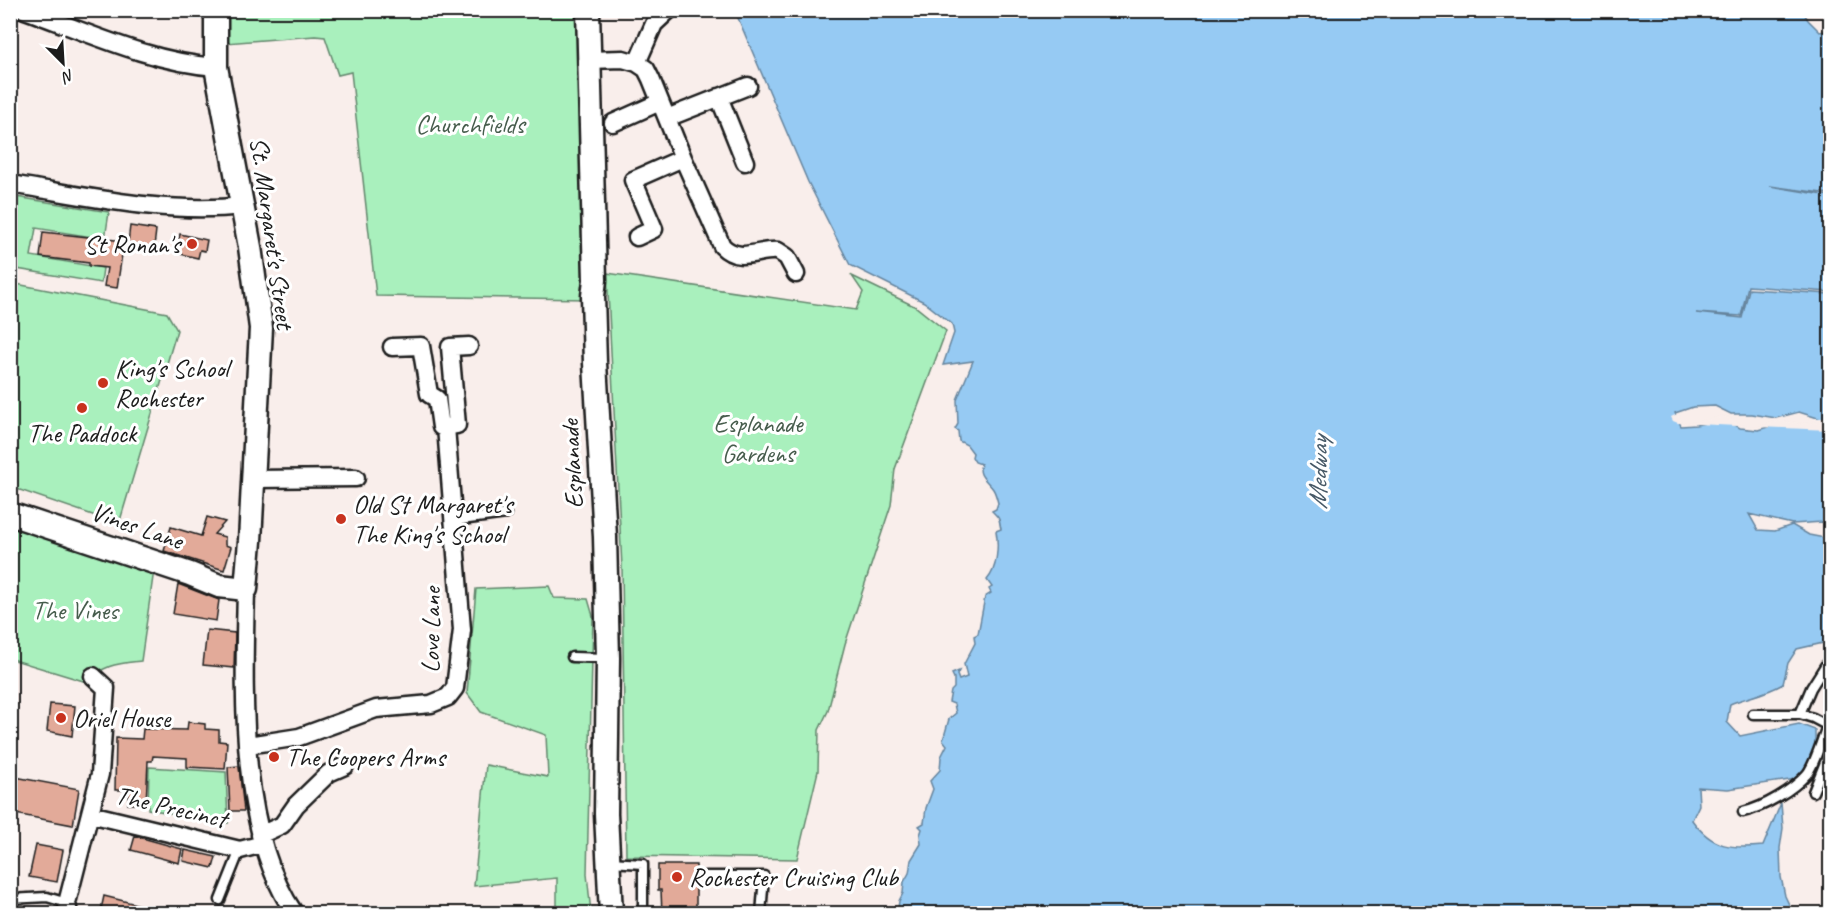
<svg xmlns="http://www.w3.org/2000/svg" width="1841" height="924" viewBox="0 0 1841 924" font-family="Caveat,sans-serif">
	<style>
		.green { fill: #a9f0bd; stroke: #62866c; stroke-width: 1.5 }
		.water { fill: #96caf3; stroke: #65849d; stroke-width: 1.5 }
		.pier { fill: #f9eeeb }
		.building { fill: #e2aa99; stroke: #1c1c1c; stroke-width: 1.5 }
		.lines { fill: none; stroke-linecap: round; stroke-linejoin: round }
		.lane-casing { stroke: #1c1c1c; stroke-width: 13 }
		.street-casing { stroke: #1c1c1c; stroke-width: 21 }
		.secondary-casing { stroke: #1c1c1c; stroke-width: 27 }
		.lane { stroke: #fff; stroke-width: 8 }
		.street { stroke: #fff; stroke-width: 16 }
		.secondary { stroke: #fff; stroke-width: 22 }
		.poi-dot { fill: #c8321e; stroke: #fff; stroke-width: 2 }
		.labels { text-anchor: middle; dominant-baseline: central; stroke-width: 6; stroke-linejoin: round; paint-order: stroke }
		.park-label { font-size: 26px; fill: #465c4c; stroke: #fff }
		.street-label { font-size: 26px; fill: #1c1c1c; stroke: #fff }
		.poi-label { font-size: 26px; fill: #1c1c1c; stroke: #fff; text-anchor: start }
		.water-label { font-size: 27px; font-style: italic; fill: #475967; stroke: #fff }
	</style>
	<rect width="100%" height="100%" fill="#f9eeeb"/>
	<filter id="ink" filterUnits="userSpaceOnUse"><feTurbulence type="fractalNoise" baseFrequency=".0167" numOctaves="2"/><feDisplacementMap in="SourceGraphic" scale="12" xChannelSelector="R" yChannelSelector="G"/><feConvolveMatrix kernelMatrix="1 2 1 2 8 2 1 2 1" color-interpolation-filters="sRGB"/></filter>
	<g filter="url(#ink)">
		<!-- green -->
		<path class="green" d="M229,11H579L589,299L376,296L351,72L338,75L325,37L315,36L226,43Z
			M10,196L109,212L105,239L36,228L31,256L103,268L101,283L11,268Z
			M607,273L856,310L863,292L852,276L916,307L946,331L895,469L891,505L845,644L828,711L819,730L818,771L797,859L626,856L622,567Z
			M11,283L167,313L177,330L119,524L11,487Z
			M10,518L154,570L141,661C124,663 98,664 90,683L11,659Z
			M549,586L554,598L588,599L593,616L587,874L591,913H557V878L474,886L486,765L548,777L546,735L481,712L467,693L476,589Z
			M149,767L226,772L228,823L148,809Z"/>
		<!-- water -->
		<path class="water" d="M1802,10L1808,20L1820,32L1830,30V194L1770,186L1830,196V292L1748,286L1741,316L1696,313L1742,318L1749,289L1830,294V422L1799,412L1776,418L1752,414H1731L1715,406L1693,407L1675,413L1681,426L1696,425L1725,419L1740,428L1758,430L1781,423L1801,427L1830,425V524L1823,522L1792,524L1749,514L1758,530L1775,531L1792,525L1809,535L1830,539V617L1823,643L1797,649L1788,663L1783,684C1766,694 1748,697 1730,704L1727,722L1740,736L1799,724L1815,730V748L1809,766L1796,779L1728,789L1698,787L1699,805L1692,820C1712,848 1731,849 1763,846L1781,803L1783,828L1780,848L1781,877L1785,896L1793,913H888L898,908L899,901L903,893L904,882L909,873L911,860L921,844L920,835L922,829L919,826L924,823L926,808L933,789L930,781L940,770L941,757L947,745L943,740L949,719L956,713L954,704L949,702L951,691L954,688V678L952,674L959,671L957,675L959,680L967,677L964,664L975,643L974,636L978,634L985,597L991,593L989,589L992,587L987,580C997,569 999,547 996,531L1001,529C998,518 1002,521 992,511L996,509L998,503C997,499 995,492 993,489C987,480 977,476 981,464L975,462L972,457L973,453L967,445L959,441L958,431L955,429L958,424L957,400L973,361L943,365L954,333L952,324L924,302L850,265L808,182L735,11Z"/>
		<!-- pier -->
		<path class="pier" d="M1677,414H1681L1679,415L1682,423L1696,422L1725,416L1741,425L1756,427L1678,423L1673,421L1671,417Z
			M1807,418H1830V430L1758,427L1781,420L1802,424L1822,422Z"/>
		<!-- building -->
		<path class="building" d="M130,226L156,230L154,247L128,243Z
			M43,232L124,241L117,288L104,286L107,268L89,266V263L40,257Z
			M180,234L207,240L205,251L200,250L198,258L176,253Z
			M207,517L225,522L214,534L225,537V545L231,547L224,570L164,551L171,527L201,536Z
			M178,584L219,600L216,621L173,614Z
			M207,630L235,633L234,668L203,665Z
			M50,704L75,706L72,736L47,731Z
			M188,722L205,724V729L219,730V741L227,742L225,769L187,767V758L153,756L152,761H148L146,804H128L129,790H115L116,738L142,739L143,729L187,730Z
			M239,766L244,811H230L228,767Z
			M10,776L79,789L73,825L10,813Z
			M135,836L182,849L179,863L131,850Z
			M36,845L63,850L57,882L29,877Z
			M185,850L216,857L213,868L183,861Z
			M658,865H696V914H662L661,890H658Z
			M104,896L156,909V914H100Z"/>
		<g class="lines">
			<!-- lane casing -->
			<g class="lane-casing">
				<path id="lane" d="M454,521L506,514
					M572,657L608,658
					M1753,714H1800L1813,718L1830,727
					M1800,714L1811,688L1830,658
					M1813,792L1830,750
					M1743,812C1764,807 1793,790 1807,774C1815,764 1822,739 1827,726
					M610,862L643,864V914
					M706,876H764L761,914
					M10,899L47,897L67,903
					M220,900L240,850"/>
			</g>
			<!-- street casing -->
			<g class="street-casing">
				<path id="street" d="M25,10C87,32 150,62 216,67
					M588,60L623,59L637,63L654,24L669,10
					M637,63L646,69L651,79L683,158L722,246C740,264 758,249 778,251L787,257L796,274
					M719,97L745,162
					M667,118L748,86
					M613,123L660,102
					M10,184C87,196 165,215 243,206
					M637,237L654,229L633,180L683,158
					M392,347L421,346L429,394L437,399L441,427H446
					M253,479L356,478
					M246,589C244,687 237,830 295,914
					M248,745L299,737L376,709L431,704L448,697L455,688L462,630L446,427L457,425L450,347L469,346
					M90,814L240,850L263,844
					M260,835L282,825L296,805L329,773L345,766
					M69,914L67,903L100,774L106,688L93,676"/>
			</g>
			<!-- secondary casing -->
			<g class="secondary-casing">
				<path id="secondary" d="M588,10L595,280L593,296L595,363L605,537L608,658L606,814L611,914
					M10,514L190,574L219,586L246,589L250,541L261,328L250,247L216,67V10"/>
			</g>
			<!-- lane -->
			<use href="#lane" class="lane"/>
			<!-- street -->
			<use href="#street" class="street"/>
			<!-- secondary -->
			<use href="#secondary" class="secondary"/>
		</g>
	</g>
	<!-- markers -->
	<g class="poi-dot">
		<circle cx="192" cy="244" r="6"/>
		<circle cx="103" cy="383" r="6"/>
		<circle cx="82" cy="408" r="6"/>
		<circle cx="341" cy="519" r="6"/>
		<circle cx="61" cy="718" r="6"/>
		<circle cx="274" cy="757" r="6"/>
		<circle cx="677" cy="877" r="6"/>
	</g>
	<g class="labels">
		<!-- park labels -->
		<g class="park-label">
			<text x="470" y="124">Churchfields</text>
			<text x="758" y="423">Esplanade<tspan x="758" dy="30">Gardens</tspan></text>
			<text x="75" y="610">The Vines</text>
		</g>
		<!-- street labels -->
		<g class="street-label">
			<text transform="translate(272 233) rotate(82)">St. Margaret's Street</text>
			<text transform="translate(572 464) rotate(-93)">Esplanade</text>
			<text transform="translate(137 526) rotate(19)">Vines Lane</text>
			<text transform="translate(431 630) rotate(-89)">Love Lane</text>
			<text transform="translate(171 807) rotate(13)">The Precinct</text>
		</g>
		<!-- poi labels -->
		<g class="poi-label">
			<text x="180" y="244" text-anchor="end">St Ronan's</text>
			<text x="115" y="368">King's School<tspan x="115" dy="30">Rochester</tspan></text>
			<text x="82" y="433" text-anchor="middle">The Paddock</text>
			<text x="353" y="504">Old St Margaret's<tspan x="353" dy="30">The King's School</tspan></text>
			<text x="73" y="718">Oriel House</text>
			<text x="286" y="757">The Coopers Arms</text>
			<text x="689" y="877">Rochester Cruising Club</text>
		</g>
		<!-- water labels -->
		<g class="water-label">
			<text transform="translate(1318 473) rotate(-89)">Medway</text>
		</g>
	</g>
	<!-- margin -->
	<rect width="1841" height="924" fill="none" stroke="#fff" stroke-width="36"/>
	<rect x="18" y="18" width="1805" height="888" fill="none" stroke="#1c1c1c" stroke-width="2" filter="url(#ink)"/>
	<!-- north arrow -->
	<g transform="translate(63 63) rotate(156)" stroke="#ffffff" stroke-width="4.5" paint-order="stroke">
	<path d="M0-4.5L10 22L0 15L-10 22Z" fill="#1c1c1c"/>
	<text y="-9" font-size="16" font-weight="bold" text-anchor="middle" fill="#1c1c1c">N</text>
	</g>
</svg>
